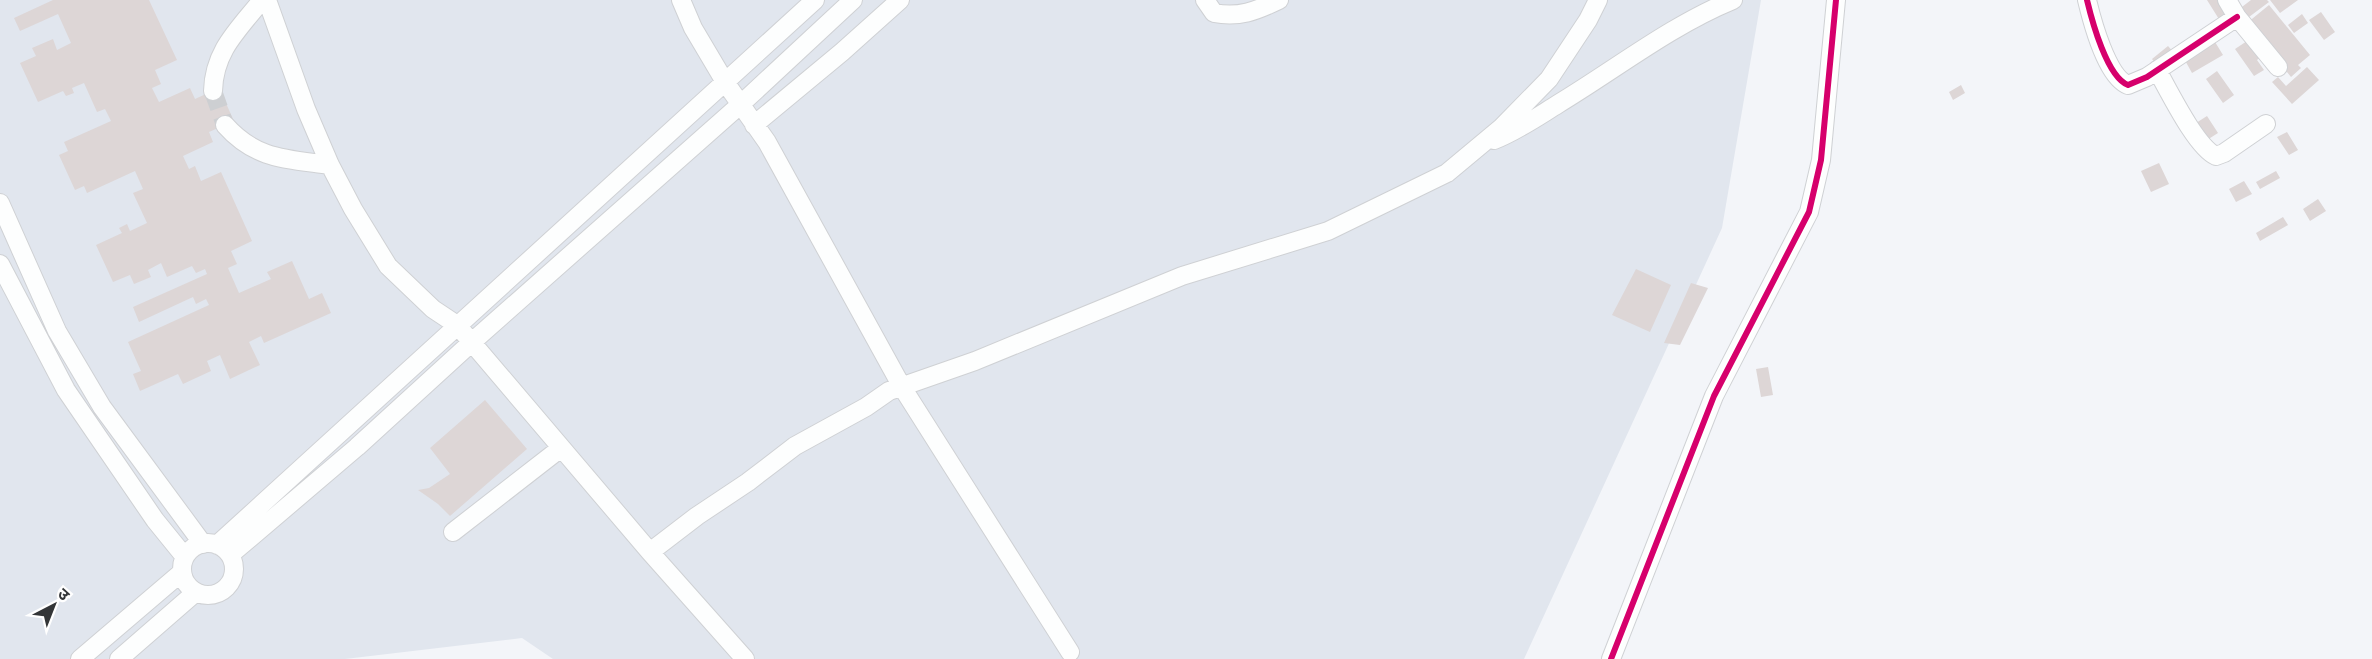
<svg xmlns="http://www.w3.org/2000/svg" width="2372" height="659" viewBox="0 0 2372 659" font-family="'Sofia Sans Condensed','Noto Sans Devanagari',sans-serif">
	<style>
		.built { fill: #e1e6ee }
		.building { fill: #ddd6d6 }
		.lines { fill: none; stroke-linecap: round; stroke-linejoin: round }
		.minor-tunnel { stroke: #cdcfd2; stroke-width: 18; stroke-dasharray: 18 9; stroke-linecap: butt }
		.minor-casing { stroke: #cfd1d4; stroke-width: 20 }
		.minor { stroke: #fdfefe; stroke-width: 18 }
		.cycleway-casing { stroke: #fff; stroke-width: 10 }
		.cycleway { stroke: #d6006c; stroke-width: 6 }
	</style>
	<rect width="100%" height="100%" fill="#f3f5f9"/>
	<!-- built -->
	<path class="built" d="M0,0H1761L1722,228L1524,659H553L522,638L345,659H0Z"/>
	<!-- building -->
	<path class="building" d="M53,0H149L177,60L155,70L161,84L152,88L159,102L190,88L195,99L219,88L234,121L209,132L213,142L183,156L189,169L195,166L201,181L221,172L252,241L231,251L237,264L228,268L239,293L271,279L267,272L292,261L309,299L322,293L331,313L264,343L261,336L249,342L260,365L230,379L220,355L207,361L211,371L183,384L178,374L140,391L133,374L141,371L128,342L209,305L206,299L196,304L193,297L139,322L133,307L207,274L205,269L196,273L192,266L167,277L161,263L148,270L151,277L134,284L130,275L113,282L96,245L122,233L119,228L127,224L130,231L147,223L133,193L143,189L135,171L87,193L84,186L75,190L59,155L68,151L64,142L111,121L105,109L97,112L84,83L72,88L74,93L66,96L63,91L38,102L20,63L36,56L32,48L53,39L57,50L71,43L58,14L20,31L14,18Z
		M2207,0H2223L2233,17L2222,24Z
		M2251,0H2267L2269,2L2245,20L2238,10Z
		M2270,0H2298L2280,13Z
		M2269,5L2310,55L2298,65L2301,68L2291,77L2247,23Z
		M2321,12L2335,32L2324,40L2309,20Z
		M2302,14L2308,23L2294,33L2288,25Z
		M2212,37L2223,55L2192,73L2182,55Z
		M2250,39L2262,56L2257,60L2264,70L2254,76L2235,49Z
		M2168,46L2175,54L2158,67L2152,59Z
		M2307,67L2319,80L2292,104L2272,82L2278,77L2286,86Z
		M2217,71L2234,95L2223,103L2206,79Z
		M1961,85L1965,93L1953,100L1949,92Z
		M2207,116L2218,133L2207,140L2196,123Z
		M2287,132L2298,150L2289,155L2277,137Z
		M2159,163L2169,184L2151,192L2141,171Z
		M2276,171L2280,178L2260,189L2256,182Z
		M2244,181L2252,194L2236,202L2229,189Z
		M2318,199L2326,211L2310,221L2303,209Z
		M2283,217L2288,225L2260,241L2256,233Z
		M1636,269L1671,285L1650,332L1612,315Z
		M1691,283L1708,288L1680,345L1664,343Z
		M1768,367L1773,395L1761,397L1756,369Z
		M485,400L527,449L450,516L438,504L418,490L429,488L450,474L430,448Z"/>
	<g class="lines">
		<!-- minor-tunnel -->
		<path class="minor-tunnel" d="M213,91L225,125"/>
		<!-- minor casing -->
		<g class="minor-casing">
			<path id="minor" d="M267,0L306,109L330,165L353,209L388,266L433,309L457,325L650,552L745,659
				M681,0L693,28L725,82L767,142L902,387L1070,652
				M1205,0L1214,13C1239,18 1256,11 1279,0
				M2087,0C2092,21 2107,77 2128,85L2147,77L2237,17
				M2227,0L2237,17L2278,67
				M2157,70C2169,91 2196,147 2216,156L2224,153L2266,124
				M213,91C214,51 238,30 262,0
				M225,125C256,160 287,159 330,165
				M754,125L842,52L900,0
				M1494,140C1517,131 1537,117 1558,104C1616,69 1670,26 1733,0
				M0,203L57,331L102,407L203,544
				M0,264L66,390L155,520L185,557
				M453,532L561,448
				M182 569a26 26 0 1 1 52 0a26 26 0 1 1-52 0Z
				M217,545L815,0
				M650,552L697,516L748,482L795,446L866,407L889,391L975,361L1182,276L1328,231L1447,173L1501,128L1549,79L1588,20L1598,0
				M230,555L357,447L472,342L741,104L853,0
				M80,659L182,572
				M119,659L196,592
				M1611,659L1714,396L1809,212L1821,160L1836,0"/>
		</g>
		<!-- minor -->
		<use href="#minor" class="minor"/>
		<!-- cycleway casing -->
		<g class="cycleway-casing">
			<path id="cycleway" d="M2087,0C2092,21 2107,77 2128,85L2147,77L2237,17
				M1611,659L1714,396L1809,212L1821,160L1836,0"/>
		</g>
		<!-- cycleway -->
		<use href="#cycleway" class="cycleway"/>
	</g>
	<!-- north arrow -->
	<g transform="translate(54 605) rotate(42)" stroke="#ffffff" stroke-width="4.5" paint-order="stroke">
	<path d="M0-4.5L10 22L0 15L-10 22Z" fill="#333537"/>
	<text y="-9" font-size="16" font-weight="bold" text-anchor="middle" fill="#333537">उ</text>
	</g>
</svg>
